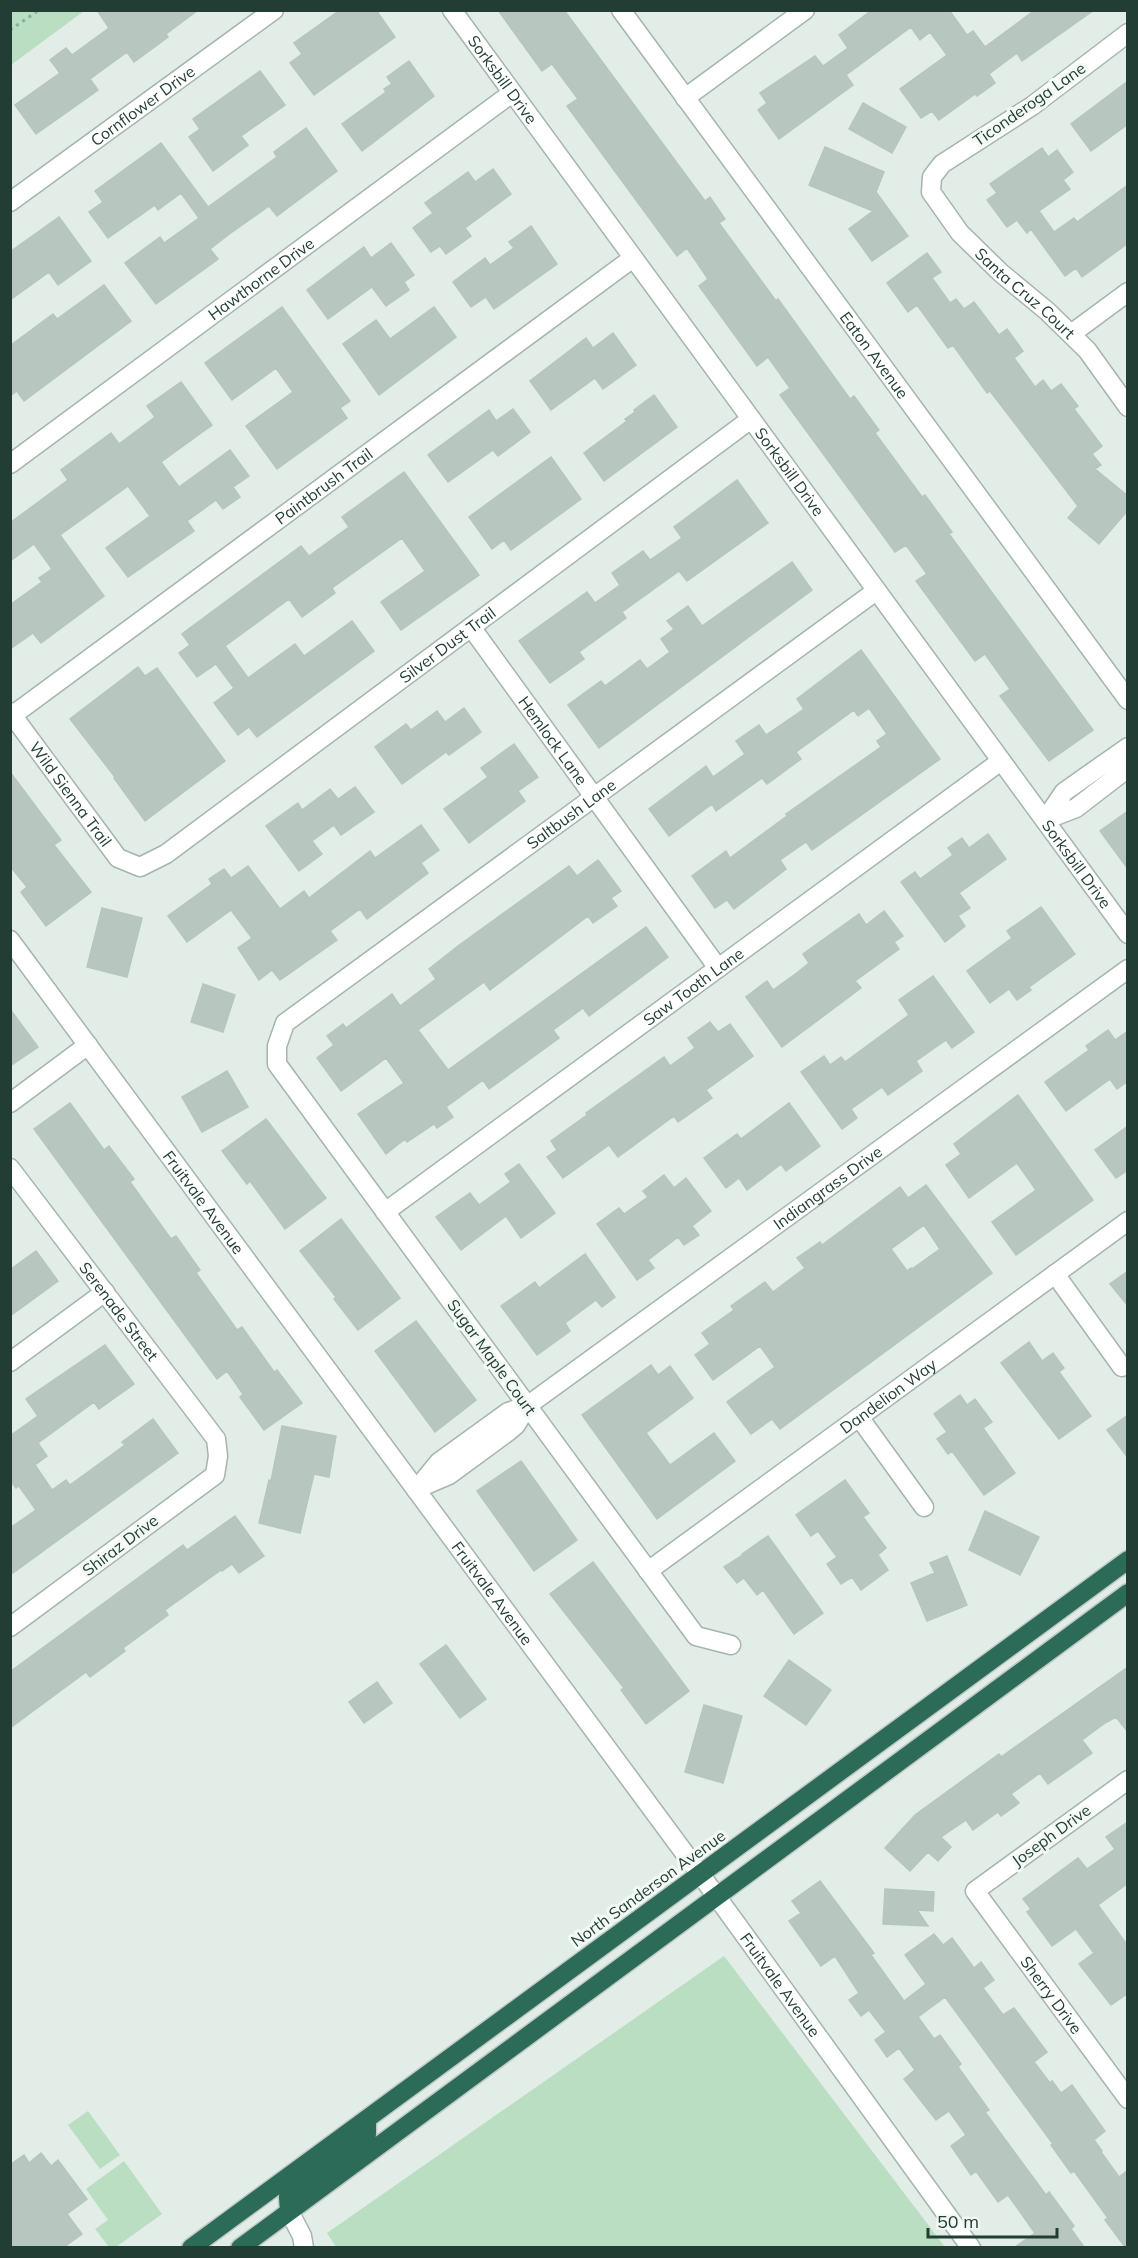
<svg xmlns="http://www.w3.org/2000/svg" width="1138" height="2258" viewBox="0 0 1138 2258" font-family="Mulish,sans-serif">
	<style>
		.green { fill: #badec1 }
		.building { fill: #b7c7c0; stroke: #b4c6bd; stroke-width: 1.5; fill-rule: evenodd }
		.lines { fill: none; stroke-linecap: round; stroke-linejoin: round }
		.minor-casing { stroke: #a5b5ae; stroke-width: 21 }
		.highway-casing { stroke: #c1c9c6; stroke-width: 21 }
		.path { stroke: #82b19e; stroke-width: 3; stroke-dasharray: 3 4.5; stroke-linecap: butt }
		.minor { stroke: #fff; stroke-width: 18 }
		.highway { stroke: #2d6b59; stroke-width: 18 }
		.labels { text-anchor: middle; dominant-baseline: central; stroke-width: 6; stroke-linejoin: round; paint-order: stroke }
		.street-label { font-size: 16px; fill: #223e34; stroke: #f3f9f5 }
	</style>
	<rect width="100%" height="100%" fill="#e2ede7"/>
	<!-- green -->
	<path class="green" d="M11,10H84V11L11,65Z
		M724,1956L945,2247H336L327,2233Z
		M88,2111L120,2155L100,2169L68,2125Z
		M124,2161L162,2214L116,2247H109L95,2229L108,2220L86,2189Z"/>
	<!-- building -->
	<path class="building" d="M97,10H198L166,34L168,37L134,62L127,52L90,79L98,90L36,134L15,105L60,73L50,60L66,48L72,55L109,28Z
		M340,10H376L395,37L314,95L290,63L302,54L294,43Z
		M498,10H564L705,201L710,197L725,219L719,223L776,301L778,299L850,399L854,396L879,430L875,433L922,497L925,495L952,532L949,534L1093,730L1049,761L1000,696L1010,689L985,654L975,661L916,581L927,574L906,545L895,552L780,395L790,388L768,357L757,366L699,286L708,279L687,248L677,256L567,106L578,99L552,64L542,71Z
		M872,10H949L967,35L973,31L985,47L1035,10H1094L1022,61L1017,53L989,74L995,83L977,96L975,94L939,120L932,111L921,118L900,89L947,55L930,32L920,40L911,27L846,75L853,85L779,139L758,110L767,103L760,93L815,56L823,66L848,48L839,35Z
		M409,61L434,96L362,151L342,124L386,92L384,89L392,84L387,77Z
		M260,71L285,105L241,136L248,145L213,171L189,137L200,129L193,119Z
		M1128,81V124L1091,151L1071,124Z
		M863,103L906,127L892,153L849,129Z
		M306,128L337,171L277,216L269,206L228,235L210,249L218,259L156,304L125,263L160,237L164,243L199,218L181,193L158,210L155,205L108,238L89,212L103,202L95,191L161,143L208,207L277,157L274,152Z
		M825,147L884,172L876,192L908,236L872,261L849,229L873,211L809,185Z
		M1042,148L1048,157L1057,150L1073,172L1063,180L1070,189L1039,211L1054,232L1074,218L1077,222L1128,185V243L1082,277L1076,268L1065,276L1031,229L1027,233L1017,220L1007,227L987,200L997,193L990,184Z
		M493,169L511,194L465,228L471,236L446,254L440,246L431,252L413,228L433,213L425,203L468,172L475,182Z
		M59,217L91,261L58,285L49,272L10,300V252Z
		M531,226L557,264L494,309L486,297L471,307L453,282L485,258L490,265L514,248L509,242Z
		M391,243L414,275L404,282L409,290L386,306L372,287L328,319L307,290L364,247L371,258Z
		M927,253L941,272L932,278L950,303L956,299L964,309L974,302L999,335L1007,329L1023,351L1014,358L1035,387L1043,380L1051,391L1061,384L1078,406L1074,409L1102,446L1092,454L1101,465L1095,469L1128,496V510L1099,544L1068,518L1078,506L990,391L987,393L953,345L948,348L917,305L908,312L887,283Z
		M104,285L131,321L24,401L17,391L10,396V346L53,314L57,319Z
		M282,307L350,401L340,408L347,418L277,469L246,426L293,392L276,368L232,400L205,363Z
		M434,307L456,337L379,395L343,344L376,320L390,339Z
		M613,333L636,365L603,389L595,378L551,410L530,381L586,338L593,348Z
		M181,382L212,425L161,462L179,487L230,450L249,476L233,487L240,497L223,509L216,500L187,521L194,531L128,577L106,548L150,516L128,486L60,535L104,596L41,643L33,633L10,649V605L42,582L39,578L52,569L34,544L10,561V523L68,480L61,470L111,433L119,444L155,417L147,406Z
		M654,395L677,427L604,481L584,453L627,421L625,419L635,412L634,410Z
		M513,409L530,432L498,456L493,450L448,482L428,455L489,410L496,421Z
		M551,457L581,499L511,550L504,540L492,549L469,517Z
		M404,472L479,575L401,630L381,602L425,571L402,538L332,588L335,593L302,617L289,599L225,646L248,678L295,644L304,656L352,621L374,651L257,737L249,727L238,735L214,703L234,688L216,664L197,677L179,653L190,645L182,634L301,546L309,556L349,527L342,517Z
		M737,480L768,523L687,581L679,571L622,612L626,618L579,652L584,659L550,683L519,641L587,592L595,603L620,585L612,573L643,551L650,560L682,538L674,527Z
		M792,562L812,590L599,748L568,705L601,681L605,686L640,660L647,669L670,652L661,639L674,629L667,621L688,606L702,626Z
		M861,650L940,759L812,850L806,842L780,860L786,869L734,909L727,900L715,908L692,876L726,851L730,858L787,816L786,814L881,747L877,741L887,734L869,708L858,716L854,710L796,752L801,759L767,784L762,778L716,811L712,804L669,836L649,809L706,766L713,777L745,754L736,741L759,725L766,735L804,709L797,699Z
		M138,667L145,676L157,668L225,761L145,821L114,778L115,777L70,719Z
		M464,708L481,732L449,755L446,752L402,784L375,747L406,724L411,730L437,711L445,722Z
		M514,744L538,777L518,791L525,801L469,843L444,809L488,777L481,768Z
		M10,772L61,840L54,845L91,892L46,926L21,892L27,887L10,866Z
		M355,787L374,812L341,835L334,825L312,841L322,854L299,871L266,826L298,803L302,810L330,789L338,799Z
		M1128,811V869L1100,831Z
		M421,825L439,850L421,863L428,873L367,919L360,909L330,931L337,940L280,980L272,970L259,980L238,948L252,938L231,910L187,942L168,916L212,884L209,879L224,869L231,878L248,866L280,909L304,891L309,898L370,851L375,858Z
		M988,834L1006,859L959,893L970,908L958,916L965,926L945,942L901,882L915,872L920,879L953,855L948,848L962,838L969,848Z
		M598,860L621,891L611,898L617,906L593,923L588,916L490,990L484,982L418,1030L448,1070L646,927L668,957L589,1016L583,1008L553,1030L559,1038L489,1089L483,1080L446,1107L453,1117L437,1128L434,1124L407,1142L405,1139L386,1154L358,1114L404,1083L386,1058L341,1091L317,1058L334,1045L327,1036L343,1024L346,1028L392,994L400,1006L436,979L429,969L458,946L569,866L577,876Z
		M1041,907L1075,954L1029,987L1031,990L1017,1000L1009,989L990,1003L967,971L1012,938L1007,931Z
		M102,908L142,918L127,977L87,967Z
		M884,911L903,936L894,942L899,949L855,981L861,988L782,1047L746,997L767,981L773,990L798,972L809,963L803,954L859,914L866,925Z
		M933,976L974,1032L952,1048L946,1040L916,1061L922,1071L888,1095L882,1087L851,1109L857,1118L842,1129L801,1072L824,1056L830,1065L841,1057L845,1062L909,1015L899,1000Z
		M203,984L235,995L223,1032L191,1022Z
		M10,1009L38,1047L10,1066Z
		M710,1022L718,1032L730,1024L753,1056L706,1090L712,1098L678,1122L674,1116L618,1157L609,1145L563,1178L547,1157L557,1150L551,1141L587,1115L586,1113L664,1057L670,1066L695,1048L688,1038Z
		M1108,1030L1115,1040L1128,1031V1081L1117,1089L1110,1079L1066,1111L1045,1082L1089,1050L1086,1046Z
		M227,1071L248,1107L202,1132L182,1097Z
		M1018,1095L1093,1200L1016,1255L992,1222L1036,1190L1017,1163L969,1198L946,1165L961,1154L954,1144Z
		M70,1103L104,1150L109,1146L134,1179L130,1182L171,1239L176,1236L200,1270L196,1273L237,1330L242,1327L274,1372L277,1370L302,1403L264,1430L240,1397L243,1394L227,1371L217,1379L34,1129Z
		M789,1103L820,1146L786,1171L781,1164L747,1190L739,1178L726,1188L704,1158L737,1134L741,1139Z
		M266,1119L326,1198L285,1229L250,1181L247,1184L222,1151Z
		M1128,1126V1170L1116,1178L1095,1150Z
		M519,1164L555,1213L521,1238L506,1216L461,1250L436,1217L470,1193L479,1205L511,1182L505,1174Z
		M664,1175L674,1188L686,1178L711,1211L692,1226L699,1235L684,1245L678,1237L648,1260L654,1268L637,1280L597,1224L619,1208L624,1214L648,1197L643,1191Z
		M926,1185L992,1273L780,1429L772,1419L751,1434L727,1402L775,1367L760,1346L713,1380L695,1355L710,1344L702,1333L734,1310L731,1306L765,1282L773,1292L805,1268L797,1258L820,1242L822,1245L900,1187L908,1198ZM924,1225L940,1249L912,1269L911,1268L907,1271L891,1249Z
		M341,1219L400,1298L358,1330L334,1299L336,1297L300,1251Z
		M36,1251L58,1281L10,1316V1270Z
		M585,1254L615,1297L602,1307L596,1300L565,1323L570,1331L537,1355L501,1306L535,1282L539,1288Z
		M1128,1271V1306L1110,1284Z
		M416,1321L476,1400L435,1432L375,1351Z
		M1029,1342L1042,1361L1053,1353L1064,1368L1059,1372L1091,1416L1059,1439L1001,1363Z
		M105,1345L134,1384L99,1409L94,1402L38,1443L47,1456L35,1465L52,1490L66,1480L70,1485L125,1445L122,1442L153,1419L178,1453L10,1575V1528L36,1510L19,1486L16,1488L10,1480V1436L38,1416L26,1399Z
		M651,1365L658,1375L670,1366L693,1398L646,1433L670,1465L714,1433L735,1461L657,1519L582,1415Z
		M960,1395L967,1405L975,1399L992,1422L983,1428L1015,1473L984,1495L952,1451L948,1454L937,1439L947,1432L934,1414Z
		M1128,1415V1458L1107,1430Z
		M282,1426L336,1436L329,1477L314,1474L300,1533L259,1523L269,1480L271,1481Z
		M521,1461L577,1540L534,1571L477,1491Z
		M845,1480L869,1513L863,1517L886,1548L878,1555L888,1570L861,1590L852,1577L841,1584L827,1564L837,1557L818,1531L811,1536L796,1515Z
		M985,1511L1039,1537L1020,1575L969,1550Z
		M235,1516L264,1556L239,1573L232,1564L222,1571L221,1570L165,1610L168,1615L123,1648L125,1651L90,1677L86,1672L10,1728V1672L183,1545L187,1550Z
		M768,1536L823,1613L794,1634L763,1590L757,1595L744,1578L737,1583L724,1567L743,1555L742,1554Z
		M947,1556L967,1605L927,1621L911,1583L935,1573L930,1563Z
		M593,1562L689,1691L646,1724L621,1690L624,1688L550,1594Z
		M446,1645L486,1699L460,1718L420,1664Z
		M789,1660L831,1690L806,1725L764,1696Z
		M1128,1667V1732L1116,1717L1105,1723L1082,1740L1092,1753L1048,1784L1040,1773L1011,1794L1019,1803L1001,1816L998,1812L973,1830L966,1820L941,1837L951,1847L938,1861L928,1852L910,1871L885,1848L915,1815L999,1754L1001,1757Z
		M377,1682L392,1703L364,1723L349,1702Z
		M704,1705L742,1716L723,1783L685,1772Z
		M1128,1822V1883L1098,1905L1128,1946V1993L1111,2005L1079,1964L1094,1953L1076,1929L1052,1946L1027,1912L1031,1909L1023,1899L1078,1858L1087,1869L1115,1849L1106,1837Z
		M820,1881L874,1953L871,1955L904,2001L926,1984L905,1955L934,1934L943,1945L952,1938L974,1968L981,1962L994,1980L983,1988L1003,2015L1014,2008L1047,2052L1034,2062L1050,2083L1052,2081L1061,2093L1072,2085L1105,2131L1094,2140L1102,2151L1101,2152L1119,2177L1128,2170V2247H1125L1105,2220L1108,2218L1074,2171L1071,2173L1051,2145L1053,2144L945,1997L918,2017L934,2039L940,2035L961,2064L958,2067L989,2110L985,2112L1046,2195L1049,2192L1074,2226L1071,2229L1084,2247H1015L1035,2233L1008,2195L998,2202L976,2171L971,2175L951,2146L966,2135L949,2111L936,2120L904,2079L915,2070L899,2048L887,2057L875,2040L886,2032L869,2010L861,2016L849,2000L859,1993L835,1956L821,1966L789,1921L801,1913L792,1901Z
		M885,1889L934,1892L933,1911L917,1910L928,1926L883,1924Z
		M41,2153L51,2166L58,2160L87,2199L67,2214L82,2234L64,2247H10V2165L24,2155L29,2163Z"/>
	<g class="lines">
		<!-- minor casing -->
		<g class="minor-casing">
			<g id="minor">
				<path id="s1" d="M452,10L1128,934"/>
				<path id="s2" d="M621,10L1128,700"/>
				<path id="s3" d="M1128,33L1032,106L942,164L932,177L931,192L960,233L1001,273L1047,311L1087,350L1128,407"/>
				<path d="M685,98L805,10"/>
				<path id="s4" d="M10,202L274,10"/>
				<path d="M1071,334L1128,292"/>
				<path id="s5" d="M10,464L512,93"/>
				<path id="s6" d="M471,627L718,968"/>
				<path id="s7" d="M10,712L118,858L140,867L166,854L751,419"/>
				<path id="s8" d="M13,715L633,258"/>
				<path d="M1128,747L1064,792L1045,820L1076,808L1128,768"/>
				<path id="s9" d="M10,940L717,1897L971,2248"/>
				<path d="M10,1103L88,1045"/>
				<path id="s10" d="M10,1168L216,1439L218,1456L215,1475L10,1627"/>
				<path id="s11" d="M385,1212L1001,761"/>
				<path d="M1055,1274L1122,1367"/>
				<path d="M10,1362L105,1292"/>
				<path d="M859,1417L924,1507"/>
				<path d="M421,1487L449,1475L509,1431L516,1425L527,1406"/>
				<path id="s12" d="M416,1490L439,1462L508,1412L527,1406L1128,969"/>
				<path id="s13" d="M648,1571L1128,1221"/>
				<path id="s14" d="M731,1645L696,1636L277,1064V1046L285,1023L876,591"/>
				<path id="s15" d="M1128,1780L975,1891L1128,2099"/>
				<path d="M289,2211L302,2236L304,2248"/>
			</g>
		</g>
		<!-- highway casing -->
		<g class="highway-casing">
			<path id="highway" d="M289,2211L288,2197L289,2193L367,2134V2123
				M191,2248L1128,1560
				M240,2248L1128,1593"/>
		</g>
		<!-- path -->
		<path class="path" d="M10,30L39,10"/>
		<!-- minor -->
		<use href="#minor" class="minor"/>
		<!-- highway -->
		<use href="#highway" class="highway"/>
	</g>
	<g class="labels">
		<!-- street labels -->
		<g class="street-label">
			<text stroke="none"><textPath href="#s1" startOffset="86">Sorksbill Drive</textPath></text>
			<text transform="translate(1029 104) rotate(-35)">Ticonderoga Lane</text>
			<text stroke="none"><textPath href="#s4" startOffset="164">Cornflower Drive</textPath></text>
			<text stroke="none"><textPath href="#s5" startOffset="312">Hawthorne Drive</textPath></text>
			<text stroke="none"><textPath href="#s3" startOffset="398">Santa Cruz Court</textPath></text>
			<text stroke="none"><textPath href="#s2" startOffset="428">Eaton Avenue</textPath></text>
			<text stroke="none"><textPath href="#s1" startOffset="572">Sorksbill Drive</textPath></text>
			<text stroke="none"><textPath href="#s8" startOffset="386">Paintbrush Trail</textPath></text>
			<text stroke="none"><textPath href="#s7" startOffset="585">Silver Dust Trail</textPath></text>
			<text stroke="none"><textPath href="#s6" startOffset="140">Hemlock Lane</textPath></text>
			<text stroke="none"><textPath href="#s7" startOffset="102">Wild Sienna Trail</textPath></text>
			<text stroke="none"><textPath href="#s14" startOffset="1142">Saltbush Lane</textPath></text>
			<text stroke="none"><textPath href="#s1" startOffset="1058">Sorksbill Drive</textPath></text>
			<text stroke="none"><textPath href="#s11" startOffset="382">Saw Tooth Lane</textPath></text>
			<text stroke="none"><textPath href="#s12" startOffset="513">Indiangrass Drive</textPath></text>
			<text stroke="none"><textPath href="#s9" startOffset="326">Fruitvale Avenue</textPath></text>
			<text stroke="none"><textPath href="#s10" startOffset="180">Serenade Street</textPath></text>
			<text transform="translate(492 1357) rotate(54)">Sugar Maple Court</text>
			<text stroke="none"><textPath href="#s13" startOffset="297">Dandelion Way</textPath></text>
			<text transform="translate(120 1545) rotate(-37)">Shiraz Drive</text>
			<text stroke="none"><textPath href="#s9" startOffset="812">Fruitvale Avenue</textPath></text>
			<text transform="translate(1051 1835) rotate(-36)">Joseph Drive</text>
			<text transform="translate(648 1888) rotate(-36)">North Sanderson Avenue</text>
			<text stroke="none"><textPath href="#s9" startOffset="1298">Fruitvale Avenue</textPath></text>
			<text stroke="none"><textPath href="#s15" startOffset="318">Sherry Drive</textPath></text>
		</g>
	</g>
	<!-- border -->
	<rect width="1138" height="2258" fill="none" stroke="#223e34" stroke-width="24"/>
	<!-- scale -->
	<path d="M928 2228v9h129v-9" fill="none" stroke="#223e34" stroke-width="3"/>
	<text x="937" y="2228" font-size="18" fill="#223e34" stroke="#f3f9f5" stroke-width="4.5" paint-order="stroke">50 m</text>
</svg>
